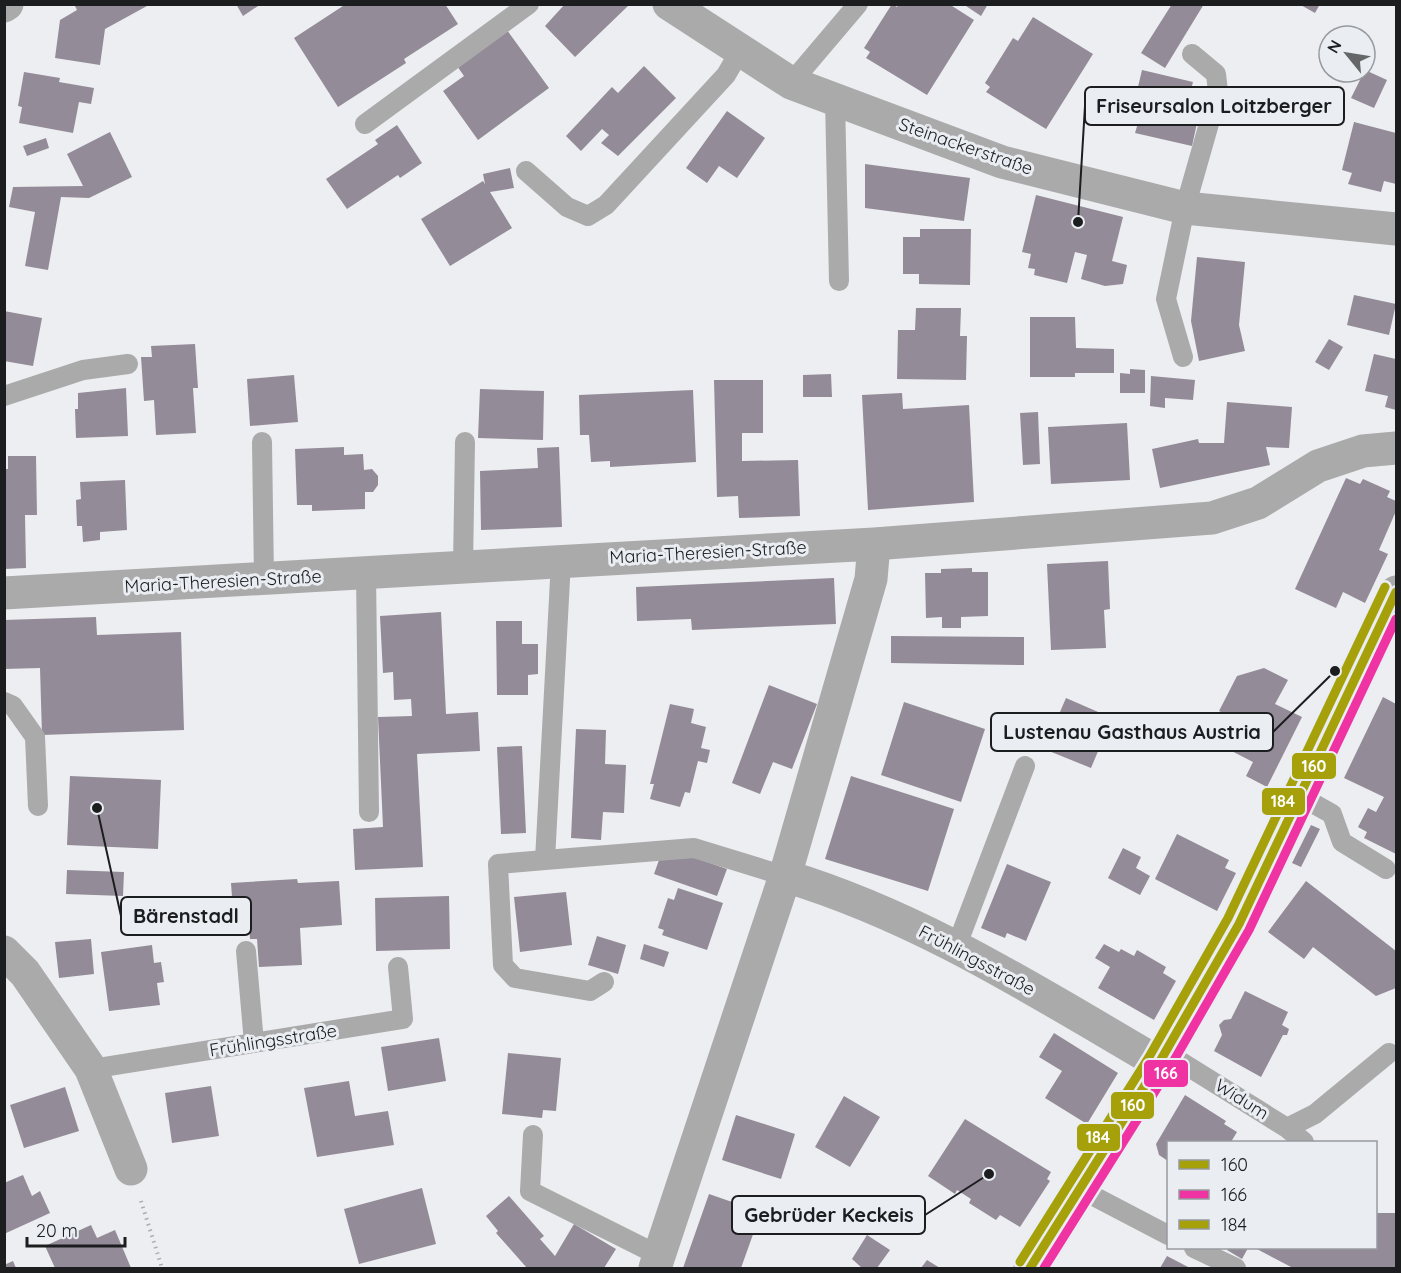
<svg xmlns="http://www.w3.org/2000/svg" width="1401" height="1273" viewBox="0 0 1401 1273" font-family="Quicksand,sans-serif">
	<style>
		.building { fill: #948b98 }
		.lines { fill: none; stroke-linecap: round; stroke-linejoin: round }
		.path { stroke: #acadae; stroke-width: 4; stroke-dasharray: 1.5 4.5; stroke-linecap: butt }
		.lane { stroke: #abaaaa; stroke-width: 20 }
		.street { stroke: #abaaaa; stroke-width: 33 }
		.bus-1-casing { stroke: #eaeef3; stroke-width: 14 }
		.bus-2-casing { stroke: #eaeef3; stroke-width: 14 }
		.bus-3-casing { stroke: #eaeef3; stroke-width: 14 }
		.bus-1 { stroke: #a6a10b; stroke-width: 9 }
		.bus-2 { stroke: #f033a3; stroke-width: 9 }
		.bus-3 { stroke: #a6a10b; stroke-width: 9 }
		.labels { text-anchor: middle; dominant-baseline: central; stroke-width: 6; stroke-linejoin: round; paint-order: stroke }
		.street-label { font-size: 18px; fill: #1b1d1f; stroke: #eaeef3 }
		.leader { fill: none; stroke: #1b1d1f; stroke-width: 2 }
		.callout-dot { fill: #1b1d1f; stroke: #eaeef3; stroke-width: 2 }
		.callout { fill: #eaeef3; stroke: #1b1d1f; stroke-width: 2 }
		.callout-label { font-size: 20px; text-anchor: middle; font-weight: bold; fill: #1b1d1f }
		.line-badge { stroke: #eaeef3; stroke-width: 2 }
		.badge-label { font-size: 16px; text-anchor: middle; font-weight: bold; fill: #fff }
	</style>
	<rect width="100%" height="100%" fill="#eceef1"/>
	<!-- building -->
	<path class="building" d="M74,4H146L147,6L105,29L100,65L55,58L60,20L77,10Z
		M236,4H261L243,16Z
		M346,4H445L458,24L404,59L406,63L338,107L294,38Z
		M565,4H626L628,6L575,57L545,26Z
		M892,4L897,7L899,4H949L974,20L927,95L866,58L870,52L864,48Z
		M963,4H988L981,16Z
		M1172,4H1204L1165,68L1141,53Z
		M1299,4H1320L1315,13Z
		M1033,17L1093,54L1046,129L986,92L990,87L985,83L1013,38L1018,41Z
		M507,30L549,88L478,140L443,91L464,76L457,66Z
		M644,66L676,98L618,156L601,143L609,135L602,129L581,151L566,136L612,87L618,93Z
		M1142,70L1193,82L1189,97L1202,100L1192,146L1135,133L1138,123L1130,121Z
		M1365,70L1387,80L1374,108L1351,98Z
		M24,72L60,78L59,82L94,88L91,104L79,102L73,133L19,123L22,107L18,106Z
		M727,111L765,138L737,178L719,166L707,183L686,168Z
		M1354,122L1396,133V184L1384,181L1381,192L1348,184L1352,173L1342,170Z
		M397,125L422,163L400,178L398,175L347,209L326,179L378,144L375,140Z
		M110,132L132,177L89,198L61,197L48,270L25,266L35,212L9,207L13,187L83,186L67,154Z
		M46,138L49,148L27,156L23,146Z
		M865,164L970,178L964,221L865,208Z
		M510,168L514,188L490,192L512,228L450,266L421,219L483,181L485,184L483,174Z
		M1036,195L1123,217L1112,261L1127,265L1123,284L1105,286L1081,279L1087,255L1075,252L1067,283L1034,275L1035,269L1028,268L1031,254L1022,252Z
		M920,229H971L970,285L919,284V274H903V237H920Z
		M1197,257L1245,262L1239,325L1245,351L1199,361L1191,321Z
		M1354,295L1396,304L1389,335L1347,325Z
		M916,308H961L960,336H967L966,380L897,379L898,330H915Z
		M4,311L42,318L33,366L4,361Z
		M1030,317H1075L1076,348L1114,349V373H1075V377H1030Z
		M1329,339L1343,347L1329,370L1315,362Z
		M195,344L198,388H193L196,433L156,435L154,400L144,401L141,357H152L151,346Z
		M1374,354L1396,359V410L1385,407L1388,396L1365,391Z
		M1130,369L1145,370V393H1120V373L1130,374Z
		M831,374L832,397H803V375Z
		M294,375L298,422L250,426L247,379Z
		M1151,376L1195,380L1193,400L1165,398V408L1150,406Z
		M714,380H763V433H742V461L798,460L800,516L739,518L738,496L717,497Z
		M126,388L128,436L76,438L75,409H78V393Z
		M480,389L544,391L543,440L478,438Z
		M693,390L696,462L610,467V461L591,462L589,435H580L579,395Z
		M902,393L903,409L969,405L974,502L868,510L862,395Z
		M1227,402L1292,407L1289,448L1266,447L1270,465L1160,488L1152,449L1198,439L1199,443H1224Z
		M1038,412L1040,464L1023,465L1020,413Z
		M1127,423L1130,480L1051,484L1048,427Z
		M344,447V455L363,454L364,470L372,469L378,476V485L373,492H365V509L312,511V505H297L295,449Z
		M559,447L562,527L481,530L480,471L538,468L537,448Z
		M8,456H36L37,515H25L26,568L4,569V469H8Z
		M1346,478L1360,484L1363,479L1390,491L1387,497L1396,501V511L1379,550L1388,554L1365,603L1343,592L1336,608L1295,589Z
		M125,480L127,530L100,532V540L83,542L82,526H77L76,500L81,499L80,482Z
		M1108,561L1110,609L1104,610L1106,648L1051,650L1047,564Z
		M972,568V572H988V616L961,617V628H942V617L926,618L925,573H941V569Z
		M834,578L836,624L692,630L691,619L637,621L636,587Z
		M441,612L446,714L478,712L480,751L417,754L423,867L355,870L353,829L383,827L378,717L412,716L411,699L394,700L393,672L383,673L380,616Z
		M96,617L97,635L181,632L184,730L42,735L40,668L4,669V620Z
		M496,621H522V644H538V674L528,675V695H497Z
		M891,636L1024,637V665L891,663Z
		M1264,668L1288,680L1275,704L1302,717L1267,787L1246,776L1253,762L1216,743L1229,716L1219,711L1237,676Z
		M769,685L817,704L792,769L773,762L760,794L732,783Z
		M1383,697L1396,704V854L1364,838L1367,832L1358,827L1368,808L1376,812L1384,797L1344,778Z
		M1066,698L1112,718L1091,768L1044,749Z
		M904,702L985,729L961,802L881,775Z
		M670,704L694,709L691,723L706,727L701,748L710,750L707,763L698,761L690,793L685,792L680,807L650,799L654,784H650Z
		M576,729L606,730L605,764L626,765L624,813L603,812L601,840L571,838Z
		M522,746L526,833L501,834L497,747Z
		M70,776L161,780L158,849L67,845Z
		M851,776L954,809L928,891L825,859Z
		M1311,825L1320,829L1301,867L1292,863Z
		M1177,834L1229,860L1225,868L1236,873L1217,911L1155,879Z
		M1123,848L1141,857L1136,868L1150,876L1140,895L1108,878Z
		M693,857L727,869L717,896L654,874L659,860Z
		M1007,864L1051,882L1026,941L1007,933L1005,938L981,928Z
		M67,870L124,872L123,896L66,894Z
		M297,879L298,883L339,881L342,925L300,928L302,965L259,967L257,939H250L249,925H234L231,883Z
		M1306,881L1396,951V988L1376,996L1313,947L1304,959L1268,932Z
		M678,888L723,903L707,950L662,935L664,930L658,928L668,898L674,900Z
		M566,892L572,945L520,952L514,897Z
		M449,896L450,949L376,951L375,898Z
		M597,936L626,945L618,974L588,965Z
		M91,939L94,974L59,978L55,942Z
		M644,944L669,952L664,967L640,959Z
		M1104,944L1119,952L1121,949L1134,956L1137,950L1166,967L1163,973L1176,981L1154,1020L1098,988L1110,967L1095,958Z
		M152,945L154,963L161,962L164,982L157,983L160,1005L109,1011L101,952Z
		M1245,991L1288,1012L1282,1025L1289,1029L1287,1035H1283L1261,1077L1214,1051L1222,1035L1219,1025L1224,1020L1231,1019Z
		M1054,1033L1118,1073L1087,1124L1045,1098L1062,1071L1039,1057Z
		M439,1038L446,1081L388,1091L381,1047Z
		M508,1053L561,1058L556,1111L543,1110L542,1118L502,1114Z
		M349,1081L355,1116L388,1111L394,1145L317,1157L304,1088Z
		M211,1086L219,1136L172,1143L165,1093Z
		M65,1087L79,1131L24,1148L10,1105Z
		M1185,1095L1226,1121L1224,1124L1237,1132L1231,1142H1168V1161L1159,1155L1156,1144Z
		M844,1096L880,1117L850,1167L815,1147Z
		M736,1115L795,1134L781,1179L722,1160Z
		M965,1119L1051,1172L1047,1179L1050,1181L1020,1227L1000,1215L996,1220L969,1203L971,1199L957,1190L955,1194L928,1176Z
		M23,1175L32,1196L40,1191L50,1213L4,1234V1183Z
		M422,1188L436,1244L359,1264L344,1209Z
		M709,1194L761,1212L741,1268H683Z
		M509,1196L544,1236L540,1239L555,1256L574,1224L616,1249L604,1268H527L496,1233L498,1231L486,1216Z
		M1376,1213H1396V1268H1293L1255,1248H1376Z
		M91,1225L97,1238L115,1230L131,1268H55L45,1246Z
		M867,1235L890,1250L877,1268H862L852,1259Z
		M1229,1248H1248L1242,1259L1227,1250Z
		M1167,1256L1190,1268H1160Z
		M927,1260L940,1268H921Z
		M13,1261L16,1268H4V1265Z"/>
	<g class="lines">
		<!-- path -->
		<path class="path" d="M141,1201L162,1268"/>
		<!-- lane -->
		<path class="lane" d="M791,83L858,4
			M835,100L839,281
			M365,124L529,4
			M526,171L567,207L588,216L606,205L726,75L740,51
			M1183,357L1166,299L1185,208L1218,92L1216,74L1192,54
			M4,396L83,370L128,364
			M262,442L264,578
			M561,561L545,860L498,864L503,965L515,978L590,991L604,982
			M463,567L465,442
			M366,573L369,812
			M4,702L13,706L35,737L38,806
			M1300,796L1332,814L1342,842L1386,869
			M545,860L694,848L785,876
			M957,945L1025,766
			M246,951L254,1043
			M1165,1052L1287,1128L1315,1114L1389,1053
			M91,1069L403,1019L398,967
			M1287,1128L1304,1142
			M533,1135L530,1191L660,1256
			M1080,1189L1168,1235
			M1194,1248L1236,1268"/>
		<!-- street -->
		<path class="street" d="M669,4L791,83L1002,162L1185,208L1396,229
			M4,6L7,4
			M4,593L874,544L1212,518L1258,503L1318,466L1363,451L1396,448
			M785,876C921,917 1037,992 1159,1063
			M4,952L25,973L91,1069L131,1169
			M655,1268L785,876L871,579L874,544
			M1030,1268L1159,1063L1239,924L1396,592"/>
		<!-- bus-1 casing -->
		<g class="bus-1-casing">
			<path id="bus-1" d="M1030,1268L1159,1063L1239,924L1396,592"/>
		</g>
		<!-- bus-2 casing -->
		<g class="bus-2-casing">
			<path id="bus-2" d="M1044,1268L1169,1069L1249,930L1396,619"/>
		</g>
		<!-- bus-3 casing -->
		<g class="bus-3-casing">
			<path id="bus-3" d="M1020,1262L1149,1057L1228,918L1385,587"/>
		</g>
		<!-- bus-1 -->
		<use href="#bus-1" class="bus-1"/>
		<!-- bus-2 -->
		<use href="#bus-2" class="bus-2"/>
		<!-- bus-3 -->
		<use href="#bus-3" class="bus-3"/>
	</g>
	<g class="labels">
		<!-- street labels -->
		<g class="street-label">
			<text transform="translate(966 146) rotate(19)">Steinackerstraße</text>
			<text transform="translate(708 552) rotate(-3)">Maria-Theresien-Straße</text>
			<text transform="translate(223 581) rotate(-3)">Maria-Theresien-Straße</text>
			<text transform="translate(977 960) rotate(28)">Frühlingsstraße</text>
			<text transform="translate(273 1040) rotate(-9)">Frühlingsstraße</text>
			<text transform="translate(1242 1099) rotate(32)">Widum</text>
		</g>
	</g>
	<!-- callouts -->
	<path class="leader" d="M1078 222L1085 106M1335 671L1273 732M97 808L121 916M989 1174L925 1215"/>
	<g class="callout-dot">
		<circle cx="1078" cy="222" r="6"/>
		<circle cx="1335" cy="671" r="6"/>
		<circle cx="97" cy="808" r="6"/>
		<circle cx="989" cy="1174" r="6"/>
	</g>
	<g class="callout">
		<rect x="1085" y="87" width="259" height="38" rx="6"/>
		<rect x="991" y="713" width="282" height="38" rx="6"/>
		<rect x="121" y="897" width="130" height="38" rx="6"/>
		<rect x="732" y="1196" width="193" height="38" rx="6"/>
	</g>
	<g class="callout-label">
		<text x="1214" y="113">Friseursalon Loitzberger</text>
		<text x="1132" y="739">Lustenau Gasthaus Austria</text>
		<text x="186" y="923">Bärenstadl</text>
		<text x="829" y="1222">Gebrüder Keckeis</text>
	</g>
	<g class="line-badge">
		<rect x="1291" y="752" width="46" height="28" rx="6" fill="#a6a10b"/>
		<rect x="1261" y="787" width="45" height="29" rx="6" fill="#a6a10b"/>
		<rect x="1143" y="1059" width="46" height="29" rx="6" fill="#f033a3"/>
		<rect x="1110" y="1091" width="45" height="29" rx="6" fill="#a6a10b"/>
		<rect x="1076" y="1123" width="45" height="29" rx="6" fill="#a6a10b"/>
	</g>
	<g class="badge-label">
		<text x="1314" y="772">160</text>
		<text x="1283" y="807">184</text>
		<text x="1166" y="1079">166</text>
		<text x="1133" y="1111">160</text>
		<text x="1098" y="1143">184</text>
	</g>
	<!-- border -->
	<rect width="1401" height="1273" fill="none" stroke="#1b1d1f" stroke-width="12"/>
	<!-- legend -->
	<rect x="1167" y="1141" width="210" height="108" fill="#eaeef3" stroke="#979a9e" stroke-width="1.5"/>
	<rect x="1179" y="1160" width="30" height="9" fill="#a6a10b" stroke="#979a9e" stroke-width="1.5"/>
	<text x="1221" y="1171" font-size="18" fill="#1b1d1f">160</text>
	<rect x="1179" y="1190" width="30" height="9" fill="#f033a3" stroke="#979a9e" stroke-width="1.5"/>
	<text x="1221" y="1201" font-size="18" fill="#1b1d1f">166</text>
	<rect x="1179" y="1220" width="30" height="9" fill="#a6a10b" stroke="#979a9e" stroke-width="1.5"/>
	<text x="1221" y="1231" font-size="18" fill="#1b1d1f">184</text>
	<!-- north arrow -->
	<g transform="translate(1347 54) rotate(300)"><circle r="28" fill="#eaeef3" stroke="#979a9e" stroke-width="1.5"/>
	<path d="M0-4.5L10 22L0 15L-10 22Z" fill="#646668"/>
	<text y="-9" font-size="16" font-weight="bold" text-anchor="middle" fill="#1b1d1f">N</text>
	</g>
	<!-- scale -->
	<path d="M27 1237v9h98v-9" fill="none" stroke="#1b1d1f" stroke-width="3"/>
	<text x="36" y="1237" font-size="18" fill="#1b1d1f" stroke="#eaeef3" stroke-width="4.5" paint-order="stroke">20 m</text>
</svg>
